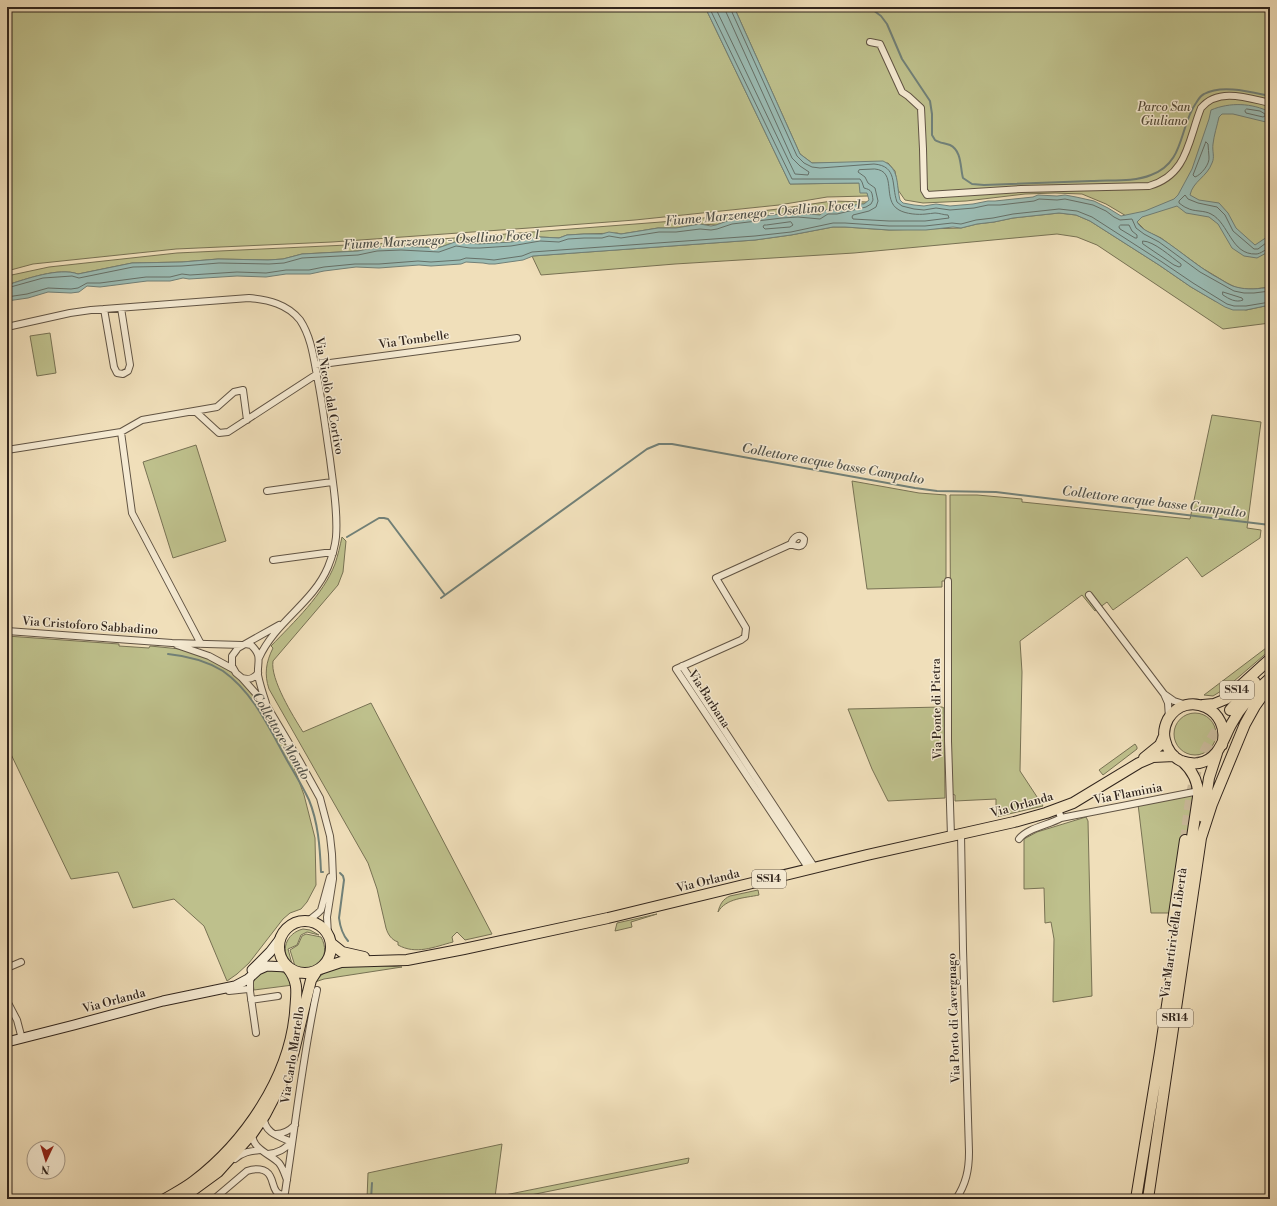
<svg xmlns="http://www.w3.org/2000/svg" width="1277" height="1206" viewBox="0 0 1277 1206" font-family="'Libre Bodoni',serif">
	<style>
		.green { fill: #bec08c; stroke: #787254 }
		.water { fill: #9bbcb4; stroke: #718078 }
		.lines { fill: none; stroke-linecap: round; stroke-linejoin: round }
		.shore { stroke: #667068; stroke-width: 1 }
		.stream { stroke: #718078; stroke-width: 2 }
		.primary-tunnel { stroke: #caba9b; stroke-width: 10; stroke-dasharray: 10 5; stroke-linecap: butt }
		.street-casing { stroke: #615444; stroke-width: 8 }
		.secondary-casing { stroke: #31251d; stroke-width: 11 }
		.primary-casing { stroke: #31251d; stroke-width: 12 }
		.street { stroke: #f5ead2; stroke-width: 6 }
		.secondary { stroke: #f5ead2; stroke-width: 9 }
		.primary { stroke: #f0dfba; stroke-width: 10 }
		.labels { text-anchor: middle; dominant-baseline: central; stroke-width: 3; stroke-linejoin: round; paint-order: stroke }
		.shield { fill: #f5ead2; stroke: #6c6053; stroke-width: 1 }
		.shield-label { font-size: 11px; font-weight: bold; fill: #31251d }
		.park-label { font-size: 12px; font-style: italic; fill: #544c39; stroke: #f5ead2 }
		.street-label { font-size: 12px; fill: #31251d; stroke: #f5ead2 }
		.water-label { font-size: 13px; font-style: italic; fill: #51524a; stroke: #f5ead2 }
	</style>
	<rect width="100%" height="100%" fill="#f0dfba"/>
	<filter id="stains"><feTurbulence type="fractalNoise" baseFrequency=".005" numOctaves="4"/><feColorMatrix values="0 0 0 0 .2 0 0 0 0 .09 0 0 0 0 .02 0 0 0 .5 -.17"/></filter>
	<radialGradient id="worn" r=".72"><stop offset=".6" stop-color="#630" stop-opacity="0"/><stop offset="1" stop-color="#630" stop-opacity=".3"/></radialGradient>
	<!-- green -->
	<path class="green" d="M7,7H705L790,184L859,183L867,192L868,196L827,197L779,205L635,220L529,228L332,242L176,249L33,264L7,271Z
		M734,7H1270V287L1254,289H1244L1235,287L1227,283L1202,268L1161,238L1146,231L1138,223L1106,204L1082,194L1055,193L1025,194L966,201L923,203L905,200L898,190L895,171L888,163H812L800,154Z
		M832,201L868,202L864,204H859L847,208L826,210L820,215L798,213L781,214L730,220L716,225L700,224L676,228H658L621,234L617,233L584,234L567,235L559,238L540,237L511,242L479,244L455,242L438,248L401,246L377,247L358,251L302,254L283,259L268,260L218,259L182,262L132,263L78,274C59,267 26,279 7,285V276L49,267L177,253L390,243L545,231L687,220L778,209Z
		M1059,213L1076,215L1090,221L1159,265L1191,287L1215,301L1246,310L1270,305V323L1223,329L1097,245L1077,237L1057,234L854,253L675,264L541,275L532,256L755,240L791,235L833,227H845L889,230L961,228L977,224L994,222L1013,218Z
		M50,333L56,373L37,376L30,336Z
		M1212,415L1261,422L1247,528L1261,530L1260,538L1202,577L1187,557L1113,610L1107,602L1095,611L1082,595L1020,641L1022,672L1020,771L1043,806L996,817V799L955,801V795L952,794L951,759L950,495H977L1022,499V502L1190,519Z
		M196,445L226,541L173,558L143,462Z
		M852,481L919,493L946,495V581H942V587L867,589Z
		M342,537L346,541L343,572L338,585L273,661C270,679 293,716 303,732L371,703L492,934L465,940L457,932L452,937L453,942C434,947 416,955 398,945V942C392,940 388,935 386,928L377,889L368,863L269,689C264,674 266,662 273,648L271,646C294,622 323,595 335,564C338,555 340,546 342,537Z
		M7,636L119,644V646L149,648L150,646L180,649L204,656L225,668L234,674L250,690L287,748L304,795L315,838L316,885L307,902L301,909L290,913L283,919L249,963L237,974L227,981L204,926L174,899L133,908L118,872L71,879L7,746Z
		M1270,645V650L1226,688L1213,696L1204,695Z
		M942,707L944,708L945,798L888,801L872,769L848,709Z
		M1174 734a21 21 0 1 1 42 0a21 21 0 1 1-42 0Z
		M1135,744L1137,747V749L1103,775L1099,770Z
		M1188,795L1194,796L1188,840L1170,913H1151L1138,804Z
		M1086,817L1088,821L1092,996L1053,1002L1054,939L1051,922L1045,923L1044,888L1024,889V839L1037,832Z
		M758,890L759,895C745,898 726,898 718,912C720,904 723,899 730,896Z
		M657,914L631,922L632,927L615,931L617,923Z
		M303,929L310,930L319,935L307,932L301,935L297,945L288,949L292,964C279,952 286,933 303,929Z
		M306,934L321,937C332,956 316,977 295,966L290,950L298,945L302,936Z
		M370,965L402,967L324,979L315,982C328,964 351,966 370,965Z
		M268,970C283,970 286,972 293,985L254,990C251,977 257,975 268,970Z
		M502,1144L495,1197L689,1158L688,1163L511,1199H367L368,1173Z"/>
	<!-- water -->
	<path class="water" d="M705,7H734L800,154L812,163L883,161C900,169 896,184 900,200L903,203L914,205L924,206L936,204L950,206L973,204L988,201H995L1033,197L1038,195L1057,196L1065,195L1076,197L1094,201L1108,208L1121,216L1145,211L1174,199L1178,195L1192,169L1209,119L1211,110C1230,102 1252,103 1270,112V123L1233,114H1222L1219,117C1217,126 1214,135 1213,144C1212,151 1215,157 1212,163C1207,177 1193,181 1190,195L1199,200L1219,203L1228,213L1236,228L1255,245L1270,235V251L1257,258L1244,256L1232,248L1218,224L1209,217L1186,213L1177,206L1142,217L1137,222C1142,231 1153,233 1162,239C1182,252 1199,268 1220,279C1225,282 1231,286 1236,287C1247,290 1259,289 1270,287V305L1246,310H1233L1225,307L1191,287L1159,265L1090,221L1076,215L1059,213L1013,218L994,222L977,224L961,228L953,227L926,230H889L845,227H833L791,235L755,240L533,256L523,260L495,264H489L483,263L466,262L461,264L431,266L419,265L379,268L356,267L324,271L310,274H286L266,277L237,276L189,279L183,278L170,281H147L100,287L87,286L79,292L71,293L48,292L28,298L7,301V285C26,279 59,267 78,274L132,263L182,262L218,259L268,260L283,259L302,254L358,251L377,247L401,246L438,248L455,242L479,244L511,242L540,237L559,238L567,235L584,234H602L609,232L621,234L658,228H676L700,224L711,226L716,225L730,220L781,214L798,213L820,215L826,210H837L859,204H864L869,200L867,193H860L859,183L790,184Z"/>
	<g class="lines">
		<!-- shore -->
		<path class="shore" d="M715,7L795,174L808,175L809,172L800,166L792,158L726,12L725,7
			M730,7L731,10L797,156L804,163L812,167L820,168L874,164C898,166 891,185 897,202L902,206L914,209L924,210L936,208L950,210L974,208L988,205H1000L1034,201L1039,199L1057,200L1065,199L1093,205L1106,211L1114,217L1120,220L1132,219L1136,228L1144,234L1159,242L1200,272L1225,286L1234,291L1244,293H1254L1270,291
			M1247,109L1260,111L1265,114V116L1263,117L1246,113L1245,111Z
			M1206,142L1208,144C1208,148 1209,153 1209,157C1210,164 1201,175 1195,177L1193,175L1205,144Z
			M875,169C898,171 881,200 899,210C906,214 918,215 926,214C929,214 932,213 935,213C939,213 944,215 948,215L949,218L925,221H889L853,219L852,217L853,215L869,211L876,207L878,201L875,188L868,183L865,177L858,172L859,170Z
			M791,222L793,225L790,227L765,229L763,227L764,225H766Z
			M1121,225H1129L1132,231L1137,235V238H1135L1120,229L1119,227Z
			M1270,240L1258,249H1254L1233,231L1225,215L1217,207L1198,203L1188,199L1185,195L1179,201V203C1182,205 1184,207 1187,208C1194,212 1204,210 1211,214C1229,223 1231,255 1256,254C1261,254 1265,249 1270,248
			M1143,241C1154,241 1171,257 1181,264V266L1179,267L1174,265L1143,244Z
			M7,288L43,278L72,276L79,278L133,267L182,266L219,263L269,264L284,263L302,258L358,255L377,251L401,250L439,252L456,246L470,248H480L511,246L540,241L559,242L568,239L584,238H602L609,236L621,238L659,232H676L700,229L711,230L717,229L732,224L782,218L798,217L820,219L828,214H837L866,207L871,204L873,200C872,192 872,190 864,188L862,182L860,179H792L709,7
			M1223,292L1242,298L1243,300C1236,303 1229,299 1223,295Z
			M7,297L27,294L48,288L71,289L78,288L87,283H100L146,277H170L182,274L190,275L237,272L266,273L286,270H309L324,267L355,264H379L418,261L431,262L460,260L466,258L484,259L494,260L522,256L532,252L755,236L791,232L833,223H845L889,226H925L952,223L961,224L976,220L993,218L1013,214L1059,209L1077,211L1092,217L1162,262L1193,283L1227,304L1234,306H1246L1270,302"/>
		<!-- stream -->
		<path class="stream" d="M869,7L881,16L887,24L902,59L930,101L932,114V135L935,140C939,143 945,143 950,145C962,151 960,167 963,178L972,184L984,185C1020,184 1057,182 1094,181C1112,180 1134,182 1151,175C1185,163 1179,127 1196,103C1198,100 1200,96 1204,94C1222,84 1251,92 1270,96
			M347,537L379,518H384L388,519L445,595
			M441,598L647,449L659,444H672L915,488L937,491L996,492L1270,525
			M168,654C188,656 205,660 223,671C254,693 270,730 288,762C295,774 303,787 309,800C318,822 320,847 321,872H323
			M340,873L343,876L344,880L339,918C340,926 342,934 348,941
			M371,1199L372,1183"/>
		<!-- primary-tunnel -->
		<path class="primary-tunnel" d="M1185,840C1188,816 1190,790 1198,767C1205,746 1218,728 1230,710"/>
		<!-- street casing -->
		<g class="street-casing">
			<path id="street" d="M870,42L880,44L902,92L908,96L921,108L923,149L924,190L927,195L1021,189L1149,186C1188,175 1188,140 1201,108C1218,87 1248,98 1270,103
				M104,309L114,367L117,373L123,374L128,371L130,365L121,308
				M7,327L70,313L91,310L249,298C269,300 287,304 300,320C312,338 314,361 318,381C323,407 326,433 330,459C333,484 338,512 336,537C335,547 332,557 328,567C313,603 275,622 259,658
				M315,365L517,338
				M195,411L219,433L228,432L317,374
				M121,432L132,513L201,644
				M7,450L121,432L142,420L217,407L234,392L243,390L247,420
				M267,491L332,482
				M791,544C793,538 799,532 804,539C804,548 797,547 791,544L716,578L746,628L745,637L741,640L676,669L809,869
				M273,560L325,553H333
				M948,581V741L951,836
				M1089,595L1164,694
				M279,625L238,648L232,656V666L236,673L242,678L267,706L299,760L320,798L330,836L332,854L333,879L327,917L328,934
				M7,631L172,643L242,645
				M246,644L251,645C263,656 257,662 258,675C260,685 263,694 266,703
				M177,645L209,656L233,669
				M682,666L815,868
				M242,678C249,680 254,679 258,673
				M1169,718L1168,703L1164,694L1174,701L1187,705
				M1058,809L1061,818L1199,791
				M1019,839C1027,828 1049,825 1061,818
				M308,921L318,913L321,910L330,877
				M7,968L21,962
				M229,991L248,989L250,991V982L251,977
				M250,991L256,1033
				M251,1000L278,996
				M7,1001L17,1020L22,1039
				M264,1116C263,1133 280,1137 292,1142C284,1149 279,1153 268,1154
				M252,1134C253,1150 269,1153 279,1163C283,1168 285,1175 287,1180
				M276,1134C284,1134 289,1131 295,1125
				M235,1159C242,1152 251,1151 260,1150
				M214,1199L247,1171C255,1168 266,1168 270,1176C273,1181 273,1187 276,1191C278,1194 282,1195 285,1195
				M284,1199C295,1129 302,1059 317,990
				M956,1199C966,1184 969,1170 969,1152L963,949L961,834"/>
		</g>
		<!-- secondary casing -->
		<g class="secondary-casing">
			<path id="secondary" d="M252,970L270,952L280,939
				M7,1042L74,1025L163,1001L235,986L248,979L258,970L267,966L287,967"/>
		</g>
		<!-- primary casing -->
		<g class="primary-casing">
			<path id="primary" d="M1203,705L1214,704L1226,699L1270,659
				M1230,710L1255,682
				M1222,745C1232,710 1187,688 1168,719C1165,725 1163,733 1165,740C1167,749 1173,757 1181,761C1187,763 1193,764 1199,763C1220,759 1223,738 1232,723C1241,706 1255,691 1269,679
				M1144,758L1160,745L1164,736
				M1203,817L1209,778L1217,753
				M279 947a26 26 0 1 1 52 0a26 26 0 1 1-52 0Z
				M1173,921L1185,840
				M332,944L342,952L364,957
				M320,969L341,962L407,960L464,949L608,918L867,855L1014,822L1046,813L1073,803L1139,763L1153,757L1174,756
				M165,1199C175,1193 185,1188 194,1181C245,1142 289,1078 295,1013C296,994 300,983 287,967
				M181,1199L218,1172L252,1134L265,1115L288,1071L294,1051L306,1000L311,980L316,972
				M1136,1199L1160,1052L1198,797C1199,782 1193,771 1182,761
				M1148,1199L1201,838L1212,804L1245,724L1255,706L1270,685"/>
		</g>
		<!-- street -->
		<use href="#street" class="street"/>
		<!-- secondary -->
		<use href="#secondary" class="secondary"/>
		<!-- primary -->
		<use href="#primary" class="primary"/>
	</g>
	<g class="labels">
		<!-- shield labels -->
		<g class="shield">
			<rect x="1220" y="681" width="34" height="18" rx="3"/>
			<rect x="752" y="870" width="34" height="18" rx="3"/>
			<rect x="1157" y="1009" width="36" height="18" rx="3"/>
		</g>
		<g class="shield-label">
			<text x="1237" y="690">SS14</text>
			<text x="769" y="879">SS14</text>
			<text x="1175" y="1018">SR14</text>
		</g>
		<!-- park labels -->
		<g class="park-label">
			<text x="1164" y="107">Parco San<tspan x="1164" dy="14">Giuliano</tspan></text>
		</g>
		<!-- street labels -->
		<g class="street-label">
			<text transform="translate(414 340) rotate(-8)">Via Tombelle</text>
			<text transform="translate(329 396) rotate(80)">Via Nicolò dal Cortivo</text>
			<text transform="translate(90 626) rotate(4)">Via Cristoforo Sabbadino</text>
			<text transform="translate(709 699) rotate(57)">Via Barbana</text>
			<text transform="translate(937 709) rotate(-91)">Via Ponte di Pietra</text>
			<text transform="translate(1128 794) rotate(-11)">Via Flaminia</text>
			<text transform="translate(1022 805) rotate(-16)">Via Orlanda</text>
			<text transform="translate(708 881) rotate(-14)">Via Orlanda</text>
			<text transform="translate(1174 933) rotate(-82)">Via Martiri della Libertà</text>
			<text transform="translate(114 1001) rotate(-15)">Via Orlanda</text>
			<text transform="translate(954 1018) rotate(-92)">Via Porto di Cavergnago</text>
			<text transform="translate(293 1055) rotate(-81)">Via Carlo Martello</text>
		</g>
		<!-- water labels -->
		<g class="water-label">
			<text transform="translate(763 213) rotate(-5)">Fiume Marzenego - Osellino Foce 1</text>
			<text transform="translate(441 240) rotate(-3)">Fiume Marzenego - Osellino Foce 1</text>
			<text transform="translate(833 464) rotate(10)">Collettore acque basse Campalto</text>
			<text transform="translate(1154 502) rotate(7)">Collettore acque basse Campalto</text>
			<text transform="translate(281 736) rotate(59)">Collettore Mondo</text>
		</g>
	</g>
	<!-- margin -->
	<rect width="1277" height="1206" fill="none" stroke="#f0dfba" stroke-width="24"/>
	<rect x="8" y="8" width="1261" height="1190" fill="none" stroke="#31251d" stroke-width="2"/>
	<rect x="12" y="12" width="1253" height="1182" fill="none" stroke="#31251d"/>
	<!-- north arrow -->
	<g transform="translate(46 1160) rotate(184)"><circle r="19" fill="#f5ead2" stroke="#a79b8a"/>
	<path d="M0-3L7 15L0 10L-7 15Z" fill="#8f2418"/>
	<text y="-6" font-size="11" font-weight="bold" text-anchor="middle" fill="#31251d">N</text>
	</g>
	<rect width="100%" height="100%" filter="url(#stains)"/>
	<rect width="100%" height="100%" fill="url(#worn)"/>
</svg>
